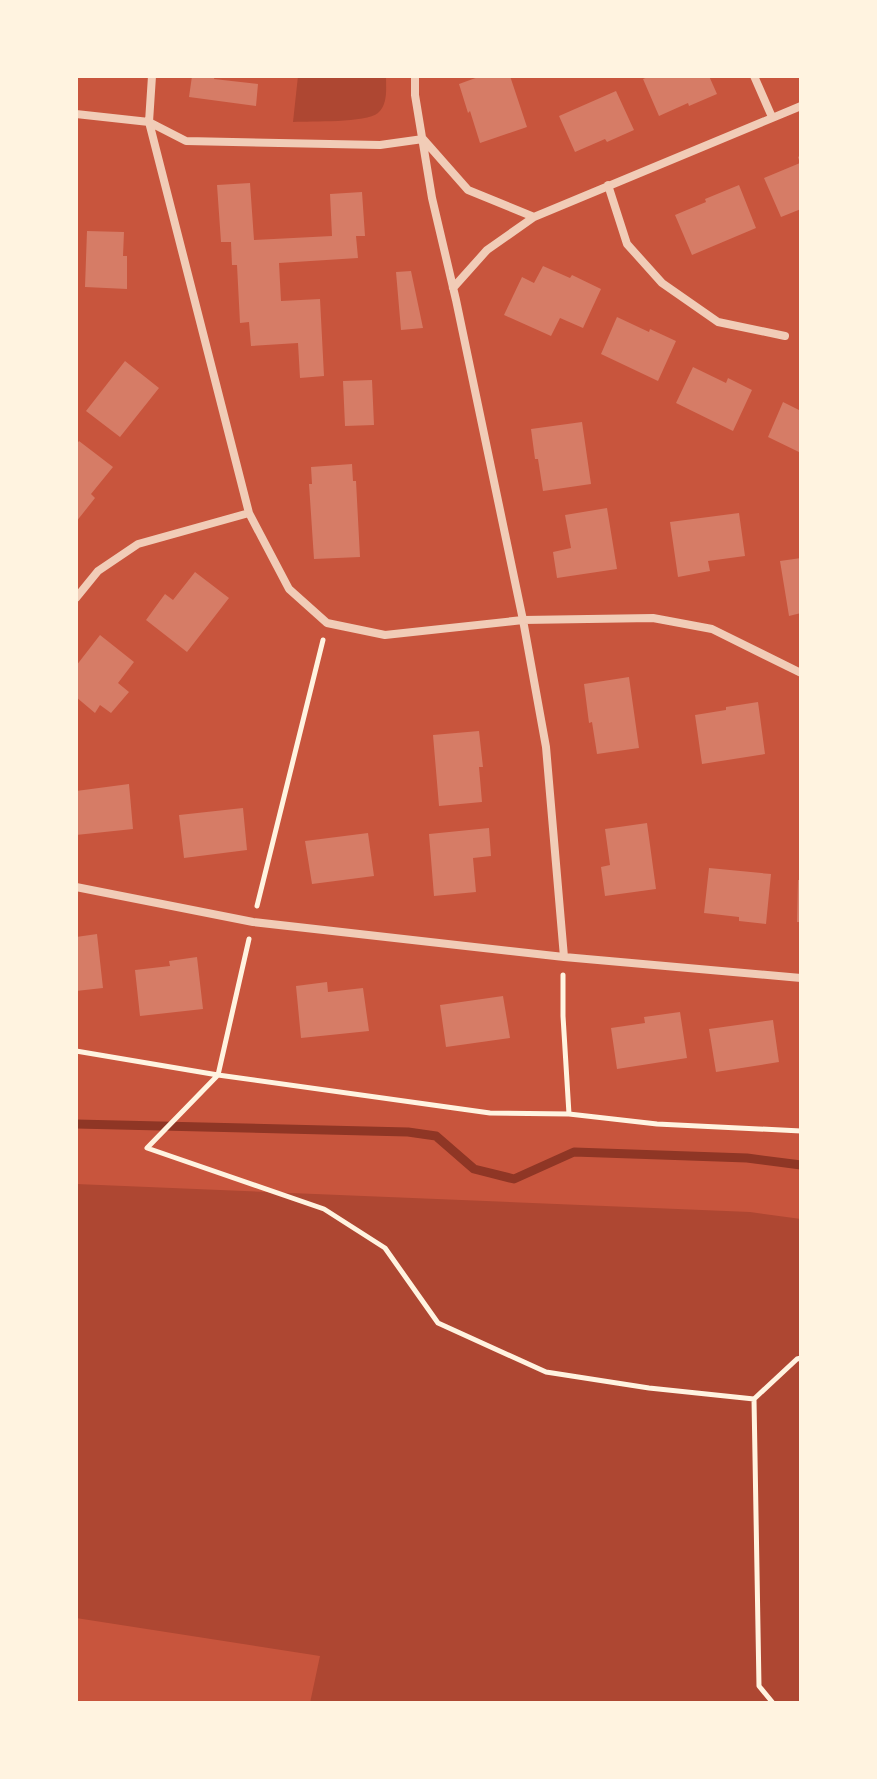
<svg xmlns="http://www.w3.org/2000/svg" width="877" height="1779" viewBox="0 0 877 1779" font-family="'Noto Sans',sans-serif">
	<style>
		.green { fill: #ae4732 }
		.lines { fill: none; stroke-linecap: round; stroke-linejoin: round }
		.stream { stroke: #8f3625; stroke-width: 9 }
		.building { fill: #d67c66 }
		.path { stroke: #fff3e0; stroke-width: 5 }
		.minor { stroke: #f1ccb7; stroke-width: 8 }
	</style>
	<rect width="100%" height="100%" fill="#c8553d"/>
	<!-- green -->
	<path class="green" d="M298,76H386C386,89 388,104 378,113C366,123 311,121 293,122Z
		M76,1184L750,1212L801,1219V1703H310L320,1656L76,1618Z"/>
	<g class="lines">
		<!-- stream -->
		<path class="stream" d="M76,1124L408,1132L436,1136L474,1169L514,1179L574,1152L747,1158L801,1165"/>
	</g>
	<!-- building -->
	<path class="building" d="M192,76H215L214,79L258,84L256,106L189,97Z
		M481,76H510L527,127L480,143L470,111L468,113L459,84Z
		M650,76H709L717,94L689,106L688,103L659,116L643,79Z
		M616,91L634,130L607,142L605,139L575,152L559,116Z
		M801,155V209L781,217L764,178L800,163L798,157Z
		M250,183L254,240L332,236L330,194L362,192L365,236H356L358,258L279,263L281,301L320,299L324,376L300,378L298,343L251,346L249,322L240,323L237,265H232L231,242H221L217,185Z
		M739,185L756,228L692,255L675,215L706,202L705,199Z
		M87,231L124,232L123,256H127V289L85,287Z
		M543,266L570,278L572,275L601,289L583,328L560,318L551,336L504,315L522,277L534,283Z
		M411,271L423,328L401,330L396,272Z
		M617,317L649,332L650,329L676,341L658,381L601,354Z
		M125,361L159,388L120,437L86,411Z
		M693,367L726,383L728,378L752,390L733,431L676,403Z
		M372,380L374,425L345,426L343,381Z
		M783,402L801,411V453L768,437Z
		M582,422L591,484L543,491L538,459H535L531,429Z
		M79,441L113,467L91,494L95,498L76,522V445Z
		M352,464L353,481H356L360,557L314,559L309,484H312L311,467Z
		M607,508L617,569L557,578L553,552L571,548L565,515Z
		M739,513L745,556L708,561L710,571L678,577L670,522Z
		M801,558V613L789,616L780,561Z
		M195,572L229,598L187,652L146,620L165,594L173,600Z
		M100,635L134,662L118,683L129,692L111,713L100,705L95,713L76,697V666Z
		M629,677L639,748L597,754L592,722L589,723L584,684Z
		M758,702L765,754L702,764L695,715L726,710V707Z
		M479,731L483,767H479L482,802L439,806L433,735Z
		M129,784L133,829L76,835V791Z
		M243,808L247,850L184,858L179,815Z
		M647,823L656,889L605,896L601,867L610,865L605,829Z
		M489,828L491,856L473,858L476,892L434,896L429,834Z
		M368,833L374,876L312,884L305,841Z
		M709,868L771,874L766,924L739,921V917L704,913Z
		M798,880H801V922H797Z
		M97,934L103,988L76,991V937Z
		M197,957L203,1009L140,1016L135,970L170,966L169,961Z
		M327,982L328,992L363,988L369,1031L301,1038L296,986Z
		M503,996L510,1038L446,1047L440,1005Z
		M680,1012L687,1058L617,1069L611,1028L645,1023L644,1017Z
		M773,1020L779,1062L716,1072L709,1029Z"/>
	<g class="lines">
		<!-- path -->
		<path class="path" d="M257,906L323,640
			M249,939L218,1075L147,1148L324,1209L385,1248L438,1323L546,1372L649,1388L754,1399
			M563,975V1016L569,1114
			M76,1051L218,1075L490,1113L569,1114L657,1124L801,1131
			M773,1703L759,1686L754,1399L797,1359L801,1358"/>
		<!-- minor -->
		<path class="minor" d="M152,76L149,122L249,513L289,589L327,623L385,635L523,620L653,618L712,629L801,673
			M415,76V95L432,198L456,300L523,620L546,747L564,957
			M754,76L772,117
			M76,114L149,122L186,141L380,145L423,139L468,190L534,217L801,106
			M608,185L627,244L662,283L718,322L785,336
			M453,288L487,250L534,217
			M76,598L98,571L138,544L249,513
			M76,887L253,922L564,957L801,978"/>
	</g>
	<!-- border -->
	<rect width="877" height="1779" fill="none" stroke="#fff3e0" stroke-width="156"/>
</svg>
